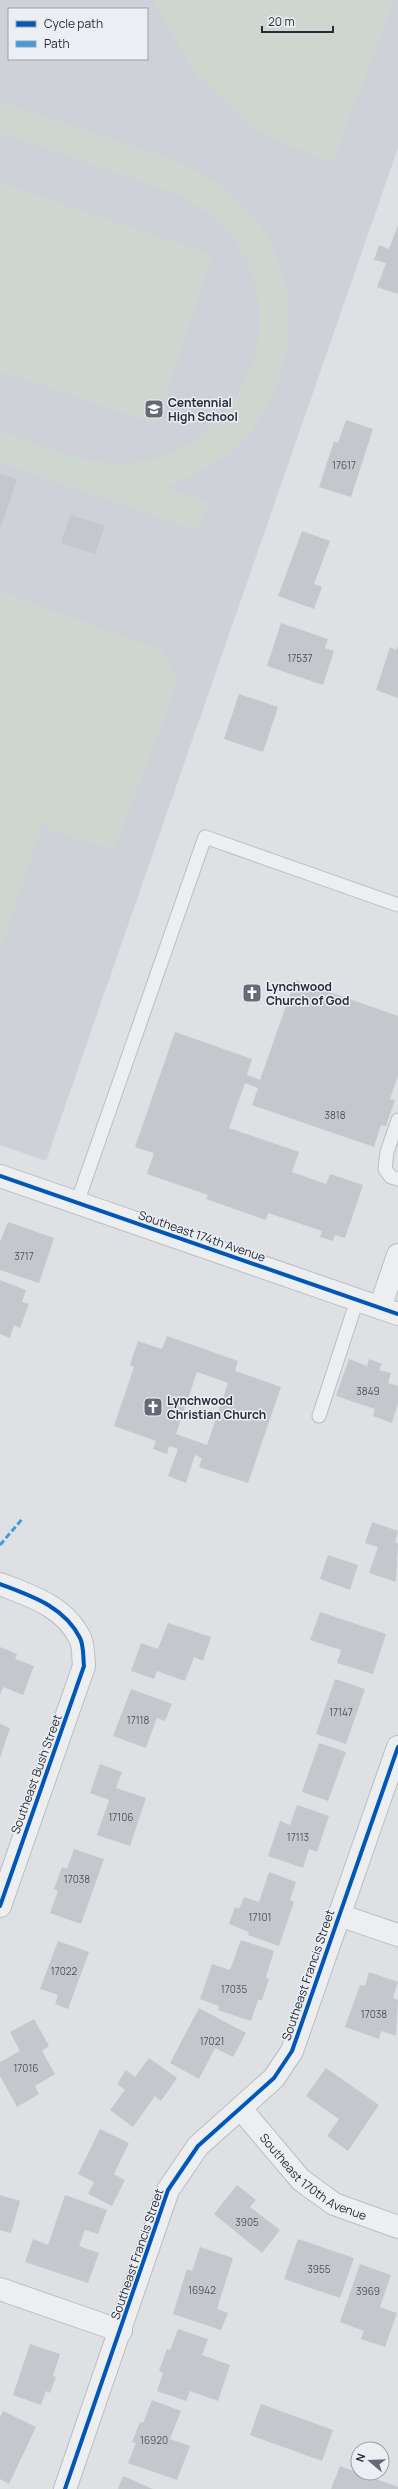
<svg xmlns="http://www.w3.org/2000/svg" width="398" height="2489" viewBox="0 0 398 2489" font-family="Manrope,sans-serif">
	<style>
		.built { fill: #ced1d7; fill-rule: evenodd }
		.green { fill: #ced7cf }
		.building { fill: #c6c7cc; fill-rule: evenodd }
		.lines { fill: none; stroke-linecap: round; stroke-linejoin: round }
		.service-casing { stroke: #bbbdc1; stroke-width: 15 }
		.minor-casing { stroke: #bbbdc1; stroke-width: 24 }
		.tertiary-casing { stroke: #bbbdc1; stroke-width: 24 }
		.service { stroke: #edeef0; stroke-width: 13 }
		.minor { stroke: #edeef0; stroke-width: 22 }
		.tertiary { stroke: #edeef0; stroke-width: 22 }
		.quiet { stroke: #3d9ce2; stroke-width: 3; stroke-dasharray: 6 3; stroke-linecap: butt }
		.cycleway-casing { stroke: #ebeef3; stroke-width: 6 }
		.cycleway { stroke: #0057b8; stroke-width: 4 }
		.labels { text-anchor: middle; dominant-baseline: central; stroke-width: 3; stroke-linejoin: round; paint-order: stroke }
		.number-label { font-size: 10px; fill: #505461 }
		.poi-label { font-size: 12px; font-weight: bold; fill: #272b3b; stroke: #ebeef3; text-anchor: start }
		.street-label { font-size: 12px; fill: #272b3b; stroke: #ebeef3 }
	</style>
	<rect width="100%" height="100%" fill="#dee0e4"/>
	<!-- built -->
	<path class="built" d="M0,0H398V148L46,1161L0,1145ZM9,9H147V59H9Z"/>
	<!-- green -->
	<path class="green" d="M153,0H394L332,164L257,131L196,76Z
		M0,101L174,160C201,172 225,186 246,208C310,275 300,391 232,450C212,467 189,477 166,487L209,502L199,531L0,463V431C39,444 80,464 122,463C238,461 305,315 224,228C207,210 187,199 164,189L0,133Z
		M0,183L213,255L156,424L0,371Z
		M0,591L163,651L178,682L114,849L57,833L43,824L0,952Z"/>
	<!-- building -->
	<path class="building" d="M398,225V294L377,287L386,263L374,260L379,245L389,249Z
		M346,420L373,429L351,497L319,487L334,441L338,443Z
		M0,474L17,479L0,529Z
		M70,515L105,526L95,554L61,543Z
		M302,531L330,541L314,584L322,587L314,609L278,596Z
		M281,623L328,639L325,648L334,651L323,685L267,666Z
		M398,646V698L376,690L390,647L396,650Z
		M239,694L278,707L263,752L224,739Z
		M295,980L398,1016V1076L390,1099L395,1100L386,1126L381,1125L374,1147L252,1105L258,1088L245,1083L229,1128L299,1152L292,1172L326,1184L330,1174L363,1185L345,1238L335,1235L333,1241L320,1237L322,1231L268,1213L266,1220L206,1199L208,1195L147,1174L154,1153L135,1147L175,1032L252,1059L247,1075L260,1080Z
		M8,1222L54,1238L39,1283L0,1270V1242Z
		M0,1280L26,1290L22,1302L29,1304L20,1328L14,1325L10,1338L0,1334Z
		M167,1336L238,1361L235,1371L281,1387L248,1483L199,1467L202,1458L195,1455L186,1483L168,1476L178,1449L169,1446L167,1454L153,1449L156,1441L114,1426L134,1367L130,1365L138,1341L162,1349ZM197,1372L228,1383L207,1445L176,1434Z
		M349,1359L367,1366L369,1359L382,1364L379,1370L391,1373L388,1383L398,1386V1403L392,1423L373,1416L375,1409L336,1396Z
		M372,1522L398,1531L395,1542L398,1543L396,1582L369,1573L378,1547L365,1543Z
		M328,1555L358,1565L350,1590L320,1579Z
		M320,1612L386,1634L373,1674L337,1663L341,1650L310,1640Z
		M168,1623L211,1637L203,1661L194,1657L185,1681L157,1671L154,1679L131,1671L141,1643L158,1649Z
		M0,1647L17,1654L15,1659L34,1666L23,1695L3,1687L0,1695Z
		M335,1679L365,1689L346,1744L316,1734Z
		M131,1689L172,1704L165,1721L157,1718L146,1748L113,1736Z
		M0,1724L10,1728L0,1758Z
		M319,1743L346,1752L328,1801L302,1792Z
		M100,1764L122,1772L116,1788L146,1798L130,1846L97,1835L109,1800L90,1793Z
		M297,1805L329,1816L317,1852L309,1849L303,1868L268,1856L280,1821L290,1825Z
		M74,1849L104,1859L81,1924L50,1913L58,1891L54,1889L62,1867L67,1869Z
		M269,1872L296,1882L290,1900L294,1902L279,1946L248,1935L249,1932L229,1924L235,1907L239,1909L244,1897L259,1902Z
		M241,1940L274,1951L266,1977L269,1979L262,2000H258L251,2021L218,2010L219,2006L200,1999L212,1964L230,1970Z
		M58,1941L89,1952L68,2009L55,2004L58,1995L40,1989Z
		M369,1972L398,1982L393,1998L398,2000L396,2036L381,2031L379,2039L345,2027L360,1985L365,1986Z
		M199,2008L246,2033L233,2057L215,2048L199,2079L170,2063Z
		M34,2019L49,2046L42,2051L55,2074L35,2086L39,2094L17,2107L0,2076V2062L20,2051L10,2032Z
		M149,2058L177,2078L161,2101L155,2096L133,2127L110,2110L125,2090L117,2084L126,2070L135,2077Z
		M326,2068L379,2105L348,2151L327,2136L339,2119L306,2096Z
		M100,2129L129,2143L114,2174L125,2180L112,2206L88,2194L94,2182L78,2174Z
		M237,2185L256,2200L250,2207L280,2230L262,2253L214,2214Z
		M0,2195L20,2201L11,2233L0,2230Z
		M65,2195L107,2210L98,2234L85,2230L79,2246L99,2253L88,2283L25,2262L33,2239L48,2245Z
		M298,2239L354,2258L340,2298L284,2279Z
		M200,2247L233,2258L217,2309L228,2313L221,2330L173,2314L187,2269L192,2271Z
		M360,2264L391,2275L380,2307L397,2313L385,2347L361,2339L364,2331L340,2322Z
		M178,2329L208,2339L202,2355L230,2365L218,2401L190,2391L186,2401L157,2391L163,2373L159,2371L167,2349L170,2350Z
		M30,2344L60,2354L53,2376L56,2377L50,2393L46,2391L41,2405L13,2395Z
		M152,2400L181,2411L170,2439L190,2446L177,2480L128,2463L136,2443L132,2442L140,2422L143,2423Z
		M261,2404L333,2430L322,2461L250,2435Z
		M3,2411L36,2427L9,2484L0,2479V2417Z
		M340,2466L398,2487V2489H331Z
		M123,2476L153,2489H118Z"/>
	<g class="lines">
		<!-- service casing -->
		<g class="service-casing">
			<path id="service" d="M398,1120L387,1152L385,1169L391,1177L398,1179
				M77,1203L205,837L398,905
				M319,1416L357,1300"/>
		</g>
		<!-- minor casing -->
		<g class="minor-casing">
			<g id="minor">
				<path d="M380,1308L398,1255"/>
				<path d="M0,1584C31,1596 64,1606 80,1638C84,1646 83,1658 84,1666L0,1906"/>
				<path d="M339,1915L398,1935"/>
				<path id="s1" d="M241,2109L301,2180L334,2204L398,2227"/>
				<path d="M0,2289L121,2331"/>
				<path d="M65,2489L168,2190L198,2146L274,2078L292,2051L398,1747"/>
			</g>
		</g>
		<!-- tertiary casing -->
		<g class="tertiary-casing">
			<path id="tertiary" d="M0,1176L398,1314"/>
		</g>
		<!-- service -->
		<use href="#service" class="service"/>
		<!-- minor -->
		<use href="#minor" class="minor"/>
		<!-- tertiary -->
		<use href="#tertiary" class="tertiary"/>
		<!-- quiet -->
		<path class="quiet" d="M0,1545L23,1518"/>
		<!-- cycleway casing -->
		<g class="cycleway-casing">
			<path id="cycleway" d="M0,1176L398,1314
				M0,1584C31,1596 64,1606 80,1638C84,1646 83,1658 84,1666L0,1906
				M65,2489L168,2190L198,2146L274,2078L292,2051L398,1747"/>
		</g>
		<!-- cycleway -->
		<use href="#cycleway" class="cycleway"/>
	</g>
	<!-- icons -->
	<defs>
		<g id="school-square" transform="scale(1)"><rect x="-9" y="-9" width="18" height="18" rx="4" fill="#676a76" stroke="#ebeef3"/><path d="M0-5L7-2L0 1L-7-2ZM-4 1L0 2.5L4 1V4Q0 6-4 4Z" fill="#fff"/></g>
		<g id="church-square" transform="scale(1)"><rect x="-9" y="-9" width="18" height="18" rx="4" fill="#676a76" stroke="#ebeef3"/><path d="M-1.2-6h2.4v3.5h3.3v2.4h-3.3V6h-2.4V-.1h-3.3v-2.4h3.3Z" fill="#fff"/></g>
	</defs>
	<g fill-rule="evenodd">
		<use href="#school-square" x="154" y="409"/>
		<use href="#church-square" x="252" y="993"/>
		<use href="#church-square" x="153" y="1407"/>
	</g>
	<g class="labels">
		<!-- number labels -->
		<g class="number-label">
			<text x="344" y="465">17617</text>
			<text x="300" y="658">17537</text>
			<text x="335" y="1115">3818</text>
			<text x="24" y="1256">3717</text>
			<text x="368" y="1391">3849</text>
			<text x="341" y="1712">17147</text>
			<text x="138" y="1720">17118</text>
			<text x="121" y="1817">17106</text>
			<text x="298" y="1837">17113</text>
			<text x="77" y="1879">17038</text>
			<text x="260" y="1917">17101</text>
			<text x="64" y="1971">17022</text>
			<text x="234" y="1989">17035</text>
			<text x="374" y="2014">17038</text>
			<text x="212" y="2041">17021</text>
			<text x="26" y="2068">17016</text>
			<text x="247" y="2222">3905</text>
			<text x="319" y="2269">3955</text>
			<text x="202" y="2290">16942</text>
			<text x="368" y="2291">3969</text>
			<text x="154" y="2440">16920</text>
		</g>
		<!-- poi labels -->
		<g class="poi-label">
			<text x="168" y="402">Centennial<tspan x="168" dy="14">High School</tspan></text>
			<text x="266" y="986">Lynchwood<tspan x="266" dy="14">Church of God</tspan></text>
			<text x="167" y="1400">Lynchwood<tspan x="167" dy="14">Christian Church</tspan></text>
		</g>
		<!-- street labels -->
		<g class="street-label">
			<text transform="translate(202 1236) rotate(19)">Southeast 174th Avenue</text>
			<text transform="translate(36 1774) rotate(-70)">Southeast Bush Street</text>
			<text transform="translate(308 1975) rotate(-71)">Southeast Francis Street</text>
			<text stroke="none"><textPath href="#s1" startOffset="101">Southeast 170th Avenue</textPath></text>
			<text transform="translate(137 2254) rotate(-71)">Southeast Francis Street</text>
		</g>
	</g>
	<!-- legend -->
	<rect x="8" y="8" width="140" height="52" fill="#ebeef3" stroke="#9da0a9"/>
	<rect x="16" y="21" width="20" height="6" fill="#0057b8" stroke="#9da0a9"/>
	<text x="44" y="28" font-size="12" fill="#272b3b">Cycle path</text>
	<rect x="16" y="41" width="20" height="6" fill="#3d9ce2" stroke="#9da0a9"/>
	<text x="44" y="48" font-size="12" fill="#272b3b">Path</text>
	<!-- north arrow -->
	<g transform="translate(370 2461) rotate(289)"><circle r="19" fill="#ebeef3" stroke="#9da0a9"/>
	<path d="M0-3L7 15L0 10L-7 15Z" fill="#676a76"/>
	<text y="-6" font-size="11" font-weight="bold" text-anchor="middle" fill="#272b3b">N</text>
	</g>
	<!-- scale -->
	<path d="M262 26v6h71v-6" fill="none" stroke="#272b3b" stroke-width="2"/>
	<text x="268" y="26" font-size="12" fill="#272b3b" stroke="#ebeef3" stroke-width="3" paint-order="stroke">20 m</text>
</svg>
